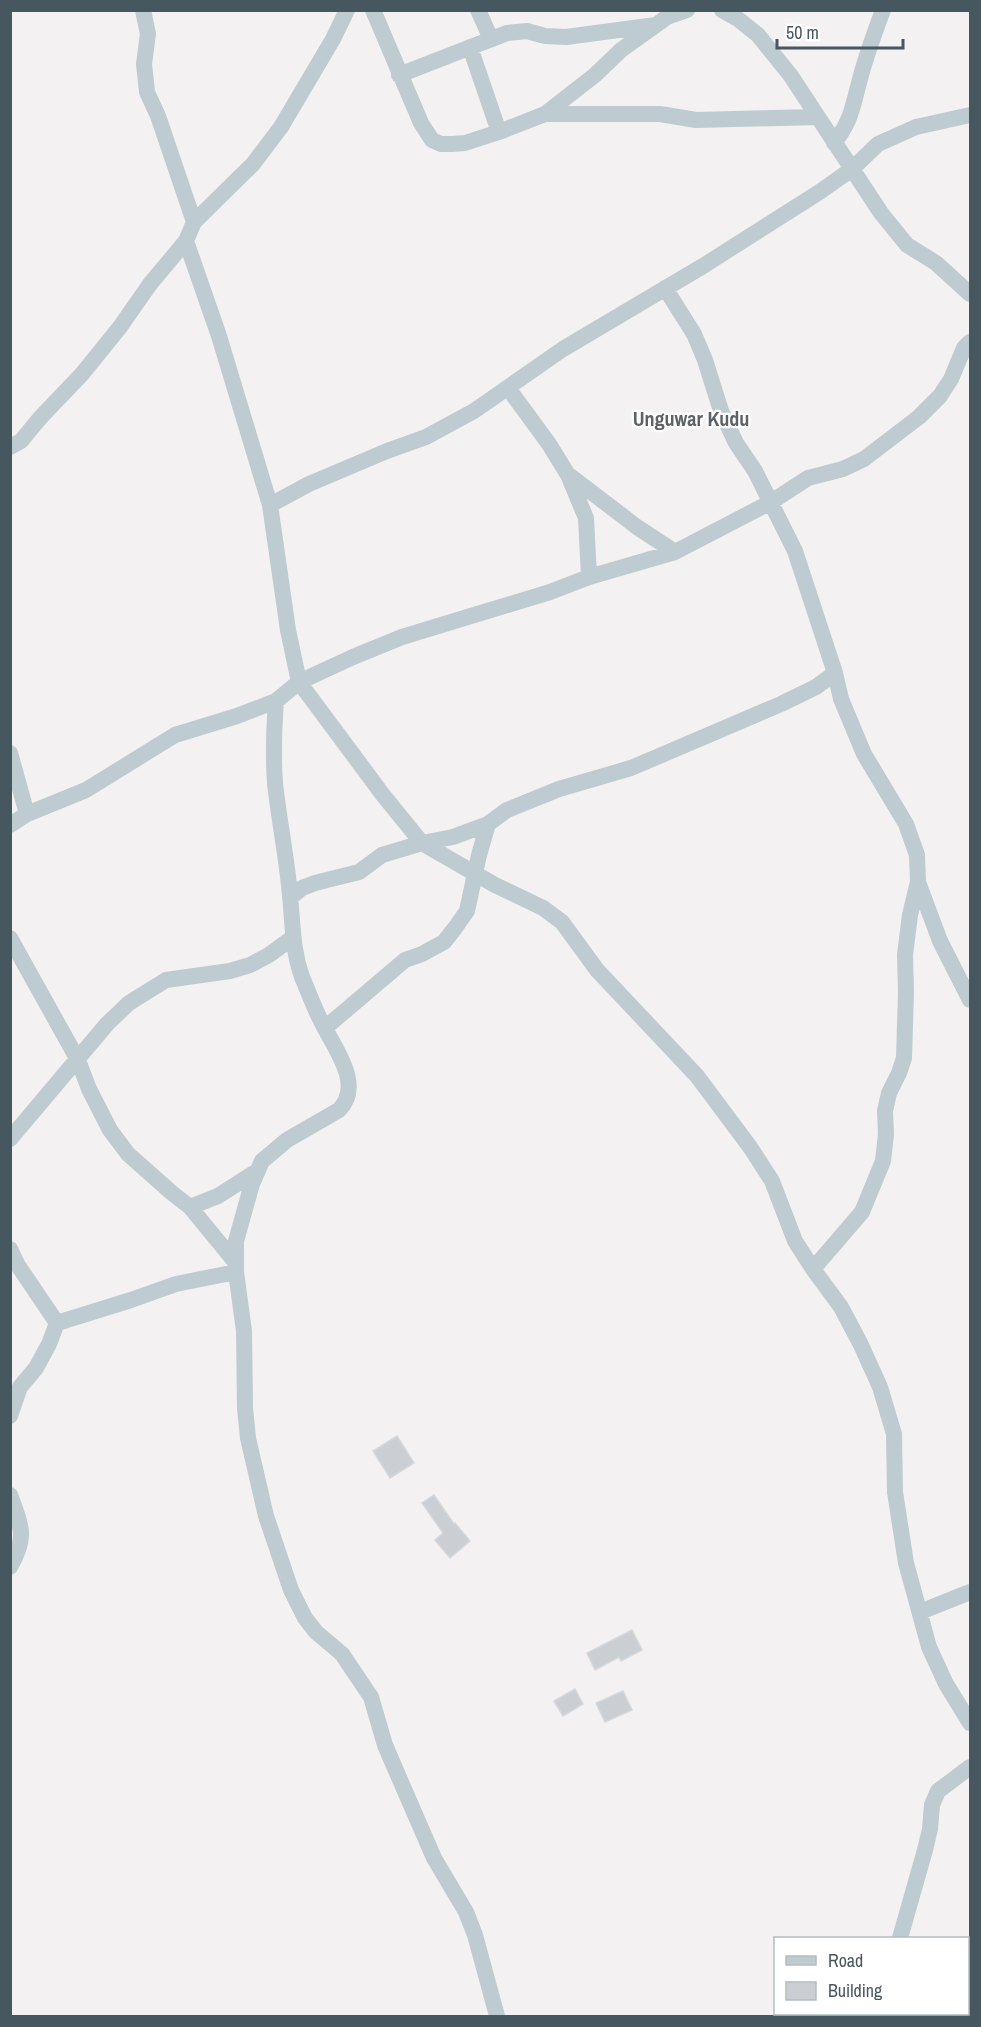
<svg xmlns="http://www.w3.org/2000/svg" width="981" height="2027" viewBox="0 0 981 2027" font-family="'Archivo Narrow',sans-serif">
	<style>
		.building { fill: #cbcfd3; stroke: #d4d8dd; stroke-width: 1.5 }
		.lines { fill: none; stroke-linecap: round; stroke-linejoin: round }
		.street { stroke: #becbd1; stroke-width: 16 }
		.labels { text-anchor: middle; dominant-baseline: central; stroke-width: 4.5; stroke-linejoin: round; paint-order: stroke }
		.quarter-label { font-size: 20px; font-weight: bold; fill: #5d6266; stroke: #fff }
	</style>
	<rect width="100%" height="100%" fill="#f3f1f1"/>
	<!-- building -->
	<path class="building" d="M397,1436L414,1463L390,1478L373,1451Z
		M434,1495L454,1524L455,1523L470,1541L450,1558L435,1540L443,1533L422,1503Z
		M632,1630L642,1650L621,1661L619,1657L595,1670L587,1653Z
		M575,1689L583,1704L563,1716L554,1701Z
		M623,1691L632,1710L605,1722L596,1703Z"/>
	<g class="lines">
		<!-- street -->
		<path class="street" d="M143,10L148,34L144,64L147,92L158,116L194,222
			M373,10L421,123L432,140L441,144H452L465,143L499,132L545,114L595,75L621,50L656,25
			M478,10L491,39
			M722,10L738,19L758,35L791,76L881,213L907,245L936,263L970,294
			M470,47L499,132
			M399,75L507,33L527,31L545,36L566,37L656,25L667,17L687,10
			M545,114H660L696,120L818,117
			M834,143C851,121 852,109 859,83C865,58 874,34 883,10
			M186,241L219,336L270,505L288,630L299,682L383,795L422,843L495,885L543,908L562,922L597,970L697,1076L750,1147L772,1181L795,1241L813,1269L841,1307L861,1345L880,1387L894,1434L895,1492L906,1563L929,1647L946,1684L970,1723
			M665,288L694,334L705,360L721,411L736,443L755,471L795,551L835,673L841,699L864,754L906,824L917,855L918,882L910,915L905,955L906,992L904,1058L899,1073L889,1093L885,1111L886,1134L883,1161L862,1212L813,1269
			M508,388L549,444L568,475L586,518L589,577
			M10,447L21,441L40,418L82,374L120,327L150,284L186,241L194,222L253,164L281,127L333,39L347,10
			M569,475L637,527L675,552
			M270,505L309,484L387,451L426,437L474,411L563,349L703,266L821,191L852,169L878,144L916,127L970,115
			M276,701C274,728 273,755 275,783C279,821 287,858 290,896C293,924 292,949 302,977C308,991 313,1005 320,1019C332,1045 365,1084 339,1110L287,1140L262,1161L252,1184L236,1241V1272L244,1331L245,1408L248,1438L266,1516L291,1590L305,1618L316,1632L342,1654L371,1697L385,1745L394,1766L434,1858L466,1912L475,1935L497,2016
			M10,753L27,814
			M10,825L27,814L86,790L175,735L237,716L276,701L299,682L353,657L402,637L550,592L589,577L675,552L771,502L808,478L843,469L864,459L919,417L940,396L951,379L964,348L970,342
			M918,882L940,941L970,1000
			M291,897L302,888L315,883L359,872L382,855L422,843L453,837L488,824L507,810L559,789L631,768L781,704L816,687L835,673
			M10,938L78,1060L89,1089L110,1130L128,1154L172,1193L190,1207L236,1263
			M325,1028L405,960L422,954L444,942L455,928L467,911L479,855L488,824
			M10,1139L107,1024L129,1003L166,980L230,971L250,965L269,955L292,938
			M190,1207L218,1196L257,1171
			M10,1249L17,1264L57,1323
			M57,1323L131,1300L176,1284L236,1272
			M10,1416L20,1387L36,1368L49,1344L57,1323
			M10,1495C21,1526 28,1536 10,1567
			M920,1612L970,1592
			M900,1938L925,1850L930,1829L932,1805L938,1791L970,1767
			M968,1964L970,1963
			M849,2016L858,2014"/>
	</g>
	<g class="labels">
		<!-- quarter labels -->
		<g class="quarter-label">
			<text x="691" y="418">Unguwar Kudu</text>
		</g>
	</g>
	<!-- border -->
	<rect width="981" height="2027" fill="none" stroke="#475760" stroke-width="24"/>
	<!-- legend -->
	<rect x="774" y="1937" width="195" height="78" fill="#ffffff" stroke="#b5bcbf" stroke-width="1.5"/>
	<rect x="786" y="1956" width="30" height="9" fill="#becbd1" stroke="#b5bcbf" stroke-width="1.5"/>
	<text x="828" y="1967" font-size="18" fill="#475760">Road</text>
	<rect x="786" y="1982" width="30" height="18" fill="#cbcfd3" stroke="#b5bcbf" stroke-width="1.5"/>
	<text x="828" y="1997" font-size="18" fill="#475760">Building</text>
	<!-- scale -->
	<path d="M777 39v9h126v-9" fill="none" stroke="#475760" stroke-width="3"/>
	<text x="786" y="39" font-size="18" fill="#475760" stroke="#ffffff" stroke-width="4.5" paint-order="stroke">50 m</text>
</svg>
